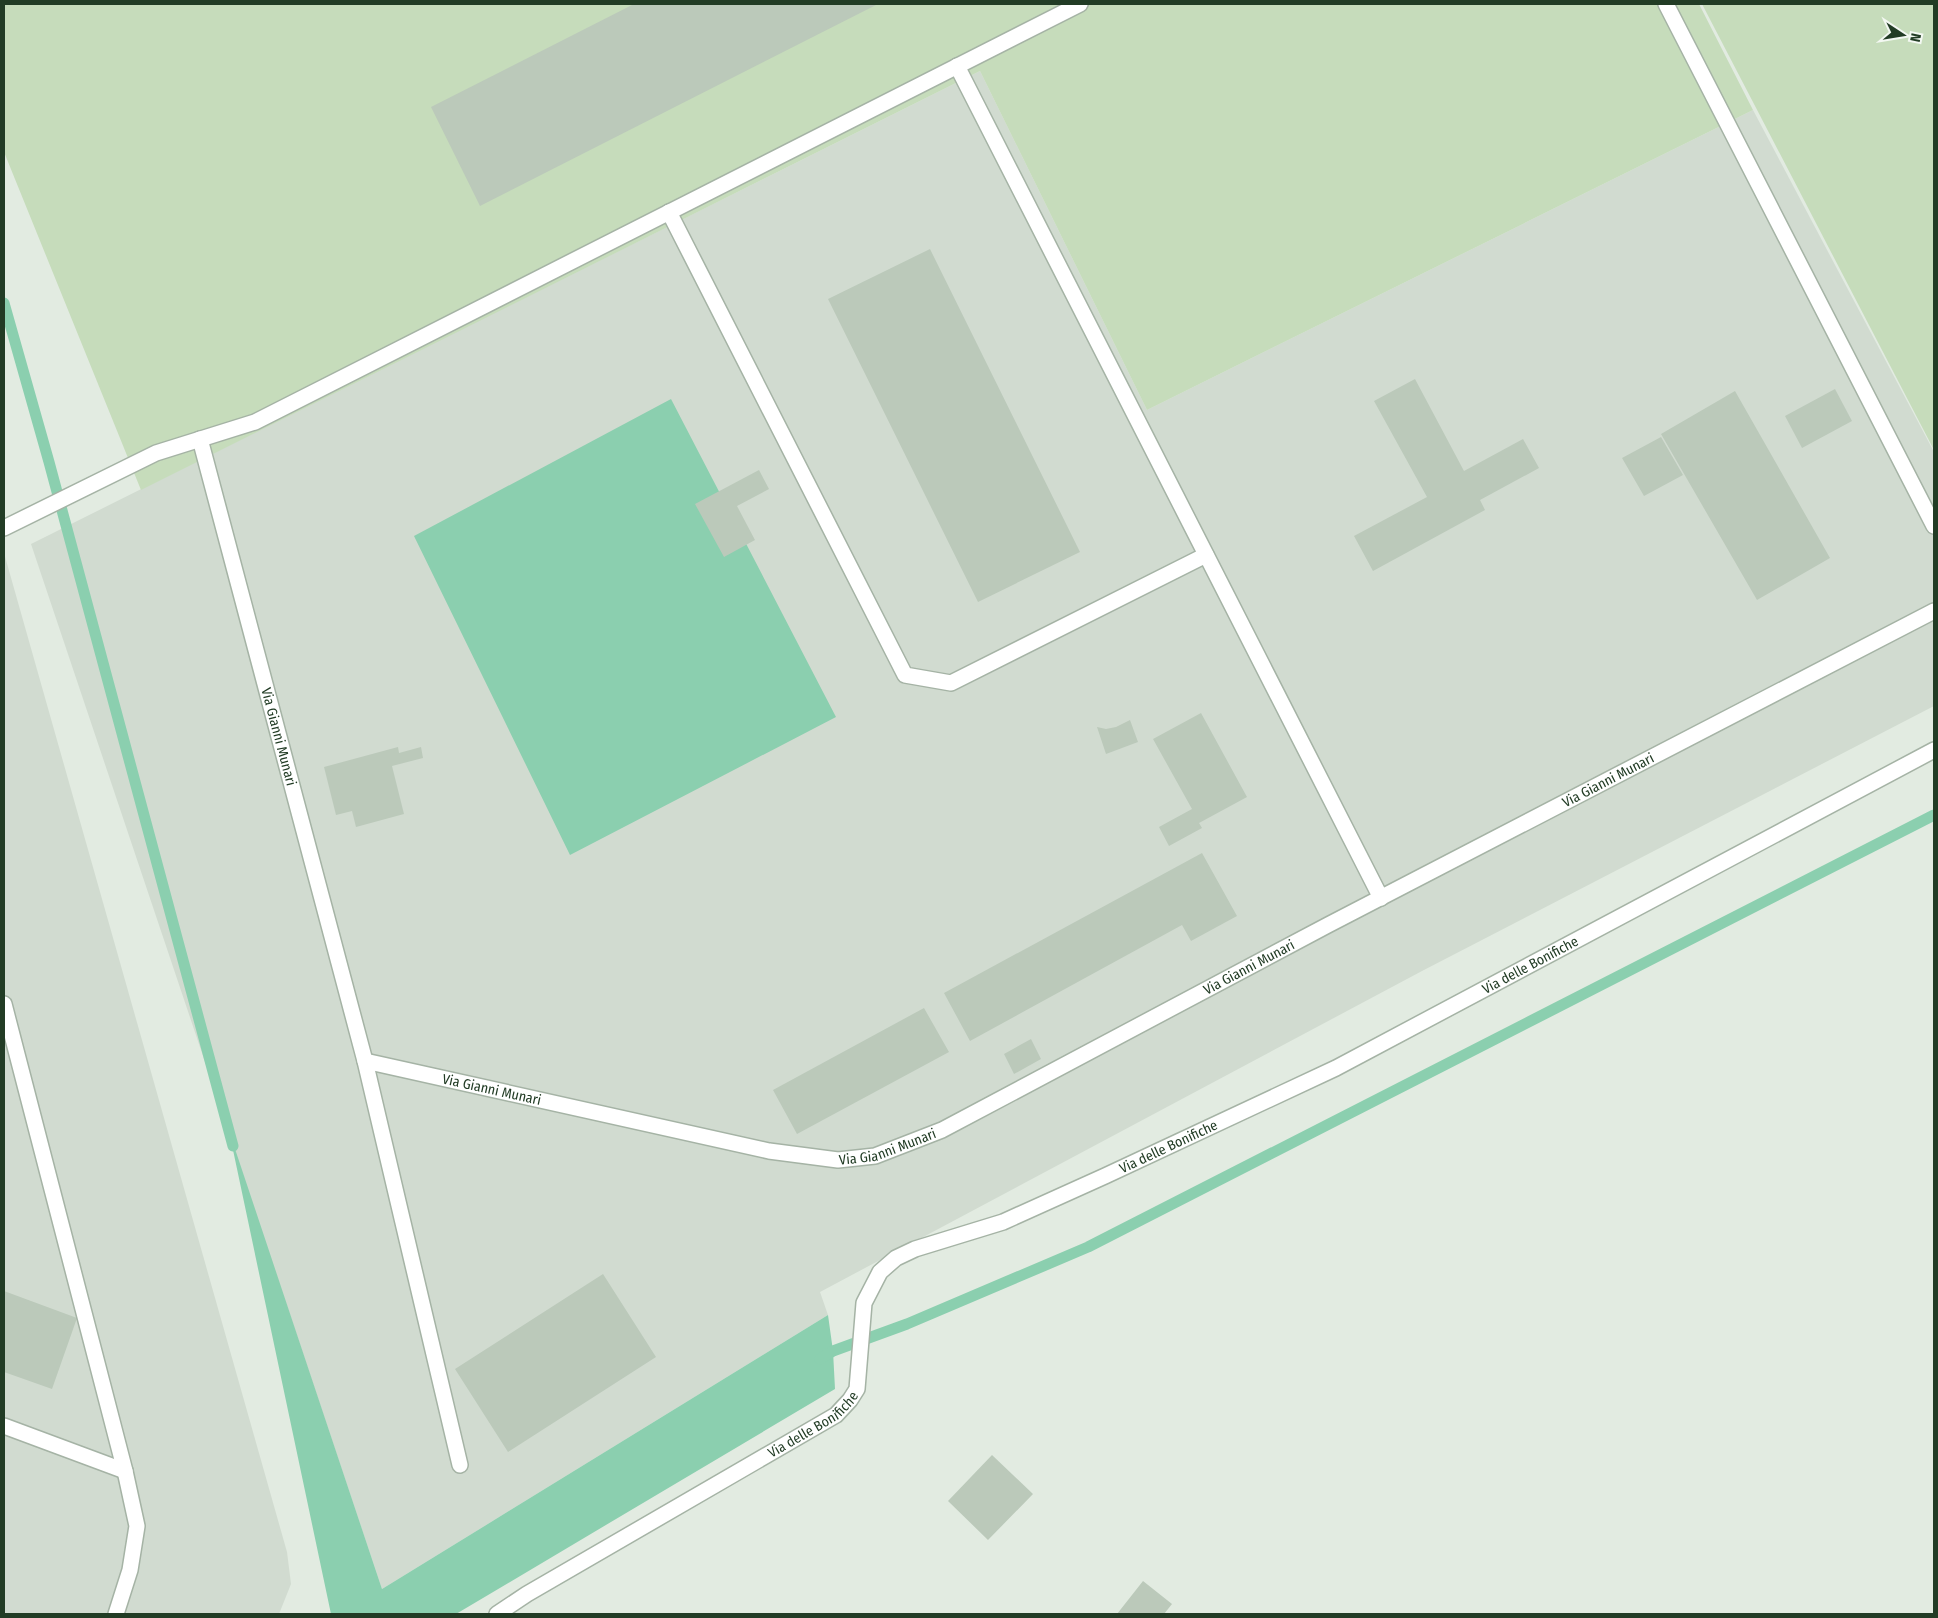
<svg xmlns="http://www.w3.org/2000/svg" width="1938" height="1618" viewBox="0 0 1938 1618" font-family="'Fira Sans Condensed',sans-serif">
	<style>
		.built { fill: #d1dbd0 }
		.green { fill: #c6dcbb }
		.water { fill: #8bcfaf }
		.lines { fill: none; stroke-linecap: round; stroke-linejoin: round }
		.stream { stroke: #8bcfaf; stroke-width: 11 }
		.building { fill: #bbc9ba }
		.service-casing { stroke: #a5b3a5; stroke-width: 18 }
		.minor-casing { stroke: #a5b3a5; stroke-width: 18 }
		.service { stroke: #fff; stroke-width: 15 }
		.minor { stroke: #fff; stroke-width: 15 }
		.labels { text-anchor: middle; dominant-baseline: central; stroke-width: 4.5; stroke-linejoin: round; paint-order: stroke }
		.street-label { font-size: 14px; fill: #223c25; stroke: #f3f8f2 }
	</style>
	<rect width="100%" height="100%" fill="#e2ebe1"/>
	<!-- built -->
	<path class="built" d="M980,71L1147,410L1753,110L1934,452V706L1422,971L820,1292L828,1315L382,1589L31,544Z
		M4,553L287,1552L291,1584L279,1614H4Z"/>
	<!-- green -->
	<path class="green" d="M4,4H1699L1753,110L1147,410L980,71L141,490L4,152Z
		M1702,4H1934V450Z"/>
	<!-- water -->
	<path class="water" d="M671,399L836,717L570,855L414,536Z
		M229,1131L382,1589L828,1315L833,1351L835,1389L456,1614H331Z"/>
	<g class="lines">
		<!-- stream -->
		<path class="stream" d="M4,303L49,462L233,1146
			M820,1359L833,1351L907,1324L1088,1247L1934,815"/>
	</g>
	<!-- building -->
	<path class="building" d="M634,4H878L480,206L431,107Z
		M930,249L1080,552L978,602L828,299Z
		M1415,379L1464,471L1523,439L1539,468L1480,500L1485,510L1373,571L1354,536L1427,497L1374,401Z
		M1835,389L1852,421L1802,448L1785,416Z
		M1735,391L1830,558L1757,600L1661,434Z
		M1661,437L1683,475L1644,496L1622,458Z
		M759,470L769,489L737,506L755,540L724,557L695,504Z
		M1201,713L1247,797L1199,823L1202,828L1169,846L1159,827L1192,809L1153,739Z
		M1130,720L1138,742L1106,754L1097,727L1106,729L1116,727Z
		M398,747L399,753L421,747L423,758L392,766L404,814L356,827L352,811L336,815L324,767Z
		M1202,853L1237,916L1191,941L1182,925L970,1041L944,993Z
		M924,1008L949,1052L797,1134L773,1090Z
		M1031,1039L1041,1059L1014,1074L1004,1054Z
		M603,1274L656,1357L508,1452L455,1369Z
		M4,1291L77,1318L52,1389L4,1372Z
		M992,1455L1033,1494L988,1540L948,1501Z
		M1143,1581L1172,1604L1164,1614H1117Z"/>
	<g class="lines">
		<!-- service casing -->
		<g class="service-casing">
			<g id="service">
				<path d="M1666,4L1934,526"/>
				<path d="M957,66L1381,898"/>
				<path d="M669,212L905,675L951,683L1206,555"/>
				<path id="s1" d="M200,439L365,1061L460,1465"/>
				<path d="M4,528L156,453L255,422L1080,4"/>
				<path d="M4,1004L125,1471L137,1526L130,1570L116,1614"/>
				<path id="s2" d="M365,1061L769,1151L838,1160L875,1156L942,1130L1328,925L1934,611"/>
				<path d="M4,1426L125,1471"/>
			</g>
		</g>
		<!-- minor casing -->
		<g class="minor-casing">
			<g id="minor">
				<path id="s3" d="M497,1614L527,1594L836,1415L850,1400L857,1389L864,1303L880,1272L896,1258L915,1249L1003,1222L1105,1176L1336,1068L1934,750"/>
			</g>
		</g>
		<!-- service -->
		<use href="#service" class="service"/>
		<!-- minor -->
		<use href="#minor" class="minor"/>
	</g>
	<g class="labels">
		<!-- street labels -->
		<g class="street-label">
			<text stroke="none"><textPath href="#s1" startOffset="308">Via Gianni Munari</textPath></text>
			<text stroke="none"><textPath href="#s2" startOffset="1345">Via Gianni Munari</textPath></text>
			<text stroke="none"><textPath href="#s3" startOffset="1269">Via delle Bonifiche</textPath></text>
			<text stroke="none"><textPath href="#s2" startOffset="940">Via Gianni Munari</textPath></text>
			<text stroke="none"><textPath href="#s2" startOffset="130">Via Gianni Munari</textPath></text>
			<text stroke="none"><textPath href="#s2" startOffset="535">Via Gianni Munari</textPath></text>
			<text stroke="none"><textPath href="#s3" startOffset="864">Via delle Bonifiche</textPath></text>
			<text stroke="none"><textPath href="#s3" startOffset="369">Via delle Bonifiche</textPath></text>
		</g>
	</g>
	<!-- border -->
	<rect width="1938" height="1618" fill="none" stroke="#223c25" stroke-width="10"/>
	<!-- north arrow -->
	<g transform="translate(1903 35) rotate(102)" stroke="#f3f8f2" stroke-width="4" paint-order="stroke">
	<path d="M0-4L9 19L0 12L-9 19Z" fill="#223c25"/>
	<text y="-8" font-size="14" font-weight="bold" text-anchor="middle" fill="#223c25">N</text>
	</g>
</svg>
